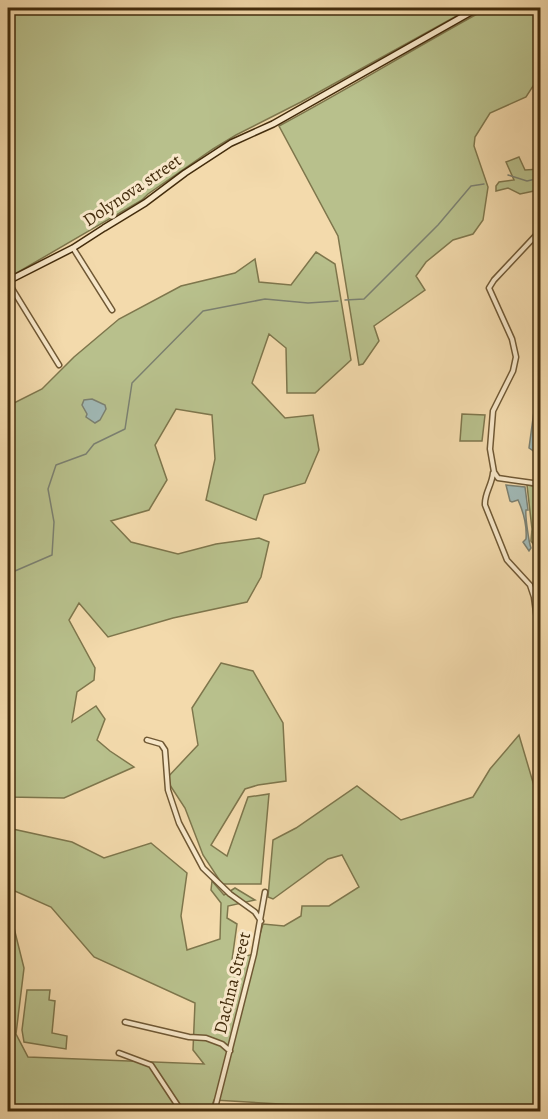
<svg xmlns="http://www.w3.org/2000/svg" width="548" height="1119" viewBox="0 0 548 1119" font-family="Alegreya,serif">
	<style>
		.green { fill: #b8c08c; stroke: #7e764c; stroke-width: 1.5 }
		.water { fill: #a0b8b5; stroke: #7b8071; stroke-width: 1.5 }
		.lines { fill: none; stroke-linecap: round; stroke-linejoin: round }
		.stream { stroke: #7b8071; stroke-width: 1.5 }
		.street-casing { stroke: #6f5834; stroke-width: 7 }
		.secondary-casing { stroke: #432c0c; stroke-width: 8 }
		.street { stroke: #f7e7c9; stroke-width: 4 }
		.secondary { stroke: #f7e7c9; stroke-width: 5 }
		.labels { text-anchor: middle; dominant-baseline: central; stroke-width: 6; stroke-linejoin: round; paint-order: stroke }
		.street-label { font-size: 18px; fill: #432c0c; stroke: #f7e7c9 }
	</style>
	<rect width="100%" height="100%" fill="#f3daac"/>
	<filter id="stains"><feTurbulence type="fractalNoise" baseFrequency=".00333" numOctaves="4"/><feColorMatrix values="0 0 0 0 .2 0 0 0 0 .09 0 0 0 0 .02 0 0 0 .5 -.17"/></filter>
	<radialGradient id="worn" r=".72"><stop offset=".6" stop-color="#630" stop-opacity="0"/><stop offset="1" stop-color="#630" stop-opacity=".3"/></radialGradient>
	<!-- green -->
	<path class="green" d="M8,8H471L301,102L236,135L213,149L148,194L142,200L8,278Z
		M488,8H540V83L533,86L526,97L490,113L475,137L474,146L488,187L483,220L473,234L453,240L426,262L416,276L425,290L374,326L379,341L363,364L359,365L338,236L279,126C350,88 418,46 488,8Z
		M519,157L525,170L540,169V186L534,191L520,194L508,188L496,191V186L499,182L514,180L506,162Z
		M316,252L335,264L351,360L315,393H287L286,348L269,334L252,383L285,418L313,415L319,450L305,483L264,495L256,520L206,500L215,459L212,415L176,409L155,445L167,480L149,510L111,521L131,542L178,554L216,544L259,538L269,542L261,577L247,602L173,618L108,637L79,603L69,620L95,668L94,680L77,692L72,722L96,706L105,719L97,740L110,751L134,767L64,798L8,797V406L42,389L74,357L119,319L181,286L235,273L255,259L259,282L291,285Z
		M462,414L485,415L482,441H460Z
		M527,485L540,487V553L531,541L532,529Z
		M221,663L253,671L283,723L286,781L258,785L245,789L211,845L227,856L248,797L269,794L261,884H222L203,855L185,808L166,779L198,745L192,708Z
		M519,735L540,806V1111L335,1112L331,1107L214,1100L210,1111H8V904L24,968L16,1034L28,1057L204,1064L193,1050L195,1003L94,957L51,907L8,888V828L72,842L104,858L151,843L187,873L181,916L187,950L220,939L221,903L211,890L212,881L224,895L235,888L255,900L228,906L227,918L237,924L232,960L254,954L263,924L284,926L301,916L302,906H329L359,887L342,855L328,859L273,899L268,897L273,840L296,828L357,786L401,820L473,797L490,769Z
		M27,990H50L49,1000L55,1001L52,1033L67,1036L66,1049L24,1042L22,1030Z"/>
	<!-- water -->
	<path class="water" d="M92,399L105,405L106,409L100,420L95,423L86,417L87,414L82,405L84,400Z
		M538,410L540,411V448L535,452L529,448L534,411Z
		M506,485L525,487L528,510H526C525,516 529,543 531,548L529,551L523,542L526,539C527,526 523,511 518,500L512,502L510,501Z"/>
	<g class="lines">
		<!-- stream -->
		<path class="stream" d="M508,175L527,181L540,178
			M345,300L364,299L438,225L471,186L484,184
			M8,574L52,555L54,522L48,489L56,465L86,454L94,444L125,429L132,383L203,311L265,299L308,303L338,301"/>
		<!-- street casing -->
		<g class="street-casing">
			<path id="street" d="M540,231L494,280L489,288L512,339L516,357L513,371L493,411L490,449L494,472L498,478L540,484
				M73,248L112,310
				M8,282L59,365
				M493,473C492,485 484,494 485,505L507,560L530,585L534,597L540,642
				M537,686L540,679V665
				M147,740L161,744L165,750L168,790L179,823L203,868L230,894L255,912L261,921
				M125,1022L189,1037L206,1038L222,1044L230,1051
				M119,1053L151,1065L182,1112
				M214,1112L254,954L265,892
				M240,1112L259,1111"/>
		</g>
		<!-- secondary casing -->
		<g class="secondary-casing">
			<path id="secondary" d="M8,281L73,248L104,228L145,203L185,173L231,143L273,124L478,8"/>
		</g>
		<!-- street -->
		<use href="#street" class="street"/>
		<!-- secondary -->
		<use href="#secondary" class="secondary"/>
	</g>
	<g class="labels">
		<!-- street labels -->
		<g class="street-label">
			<text transform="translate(132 190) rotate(-34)">Dolynova street</text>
			<text transform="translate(232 983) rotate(-76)">Dachna Street</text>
		</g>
	</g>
	<!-- margin -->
	<rect width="548" height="1119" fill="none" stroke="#f3daac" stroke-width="30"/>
	<rect x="9" y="9" width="530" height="1101" fill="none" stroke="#432c0c" stroke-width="3"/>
	<rect x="15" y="15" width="518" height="1089" fill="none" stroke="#432c0c" stroke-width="1.5"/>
	<rect width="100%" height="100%" filter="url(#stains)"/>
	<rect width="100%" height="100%" fill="url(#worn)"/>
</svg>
